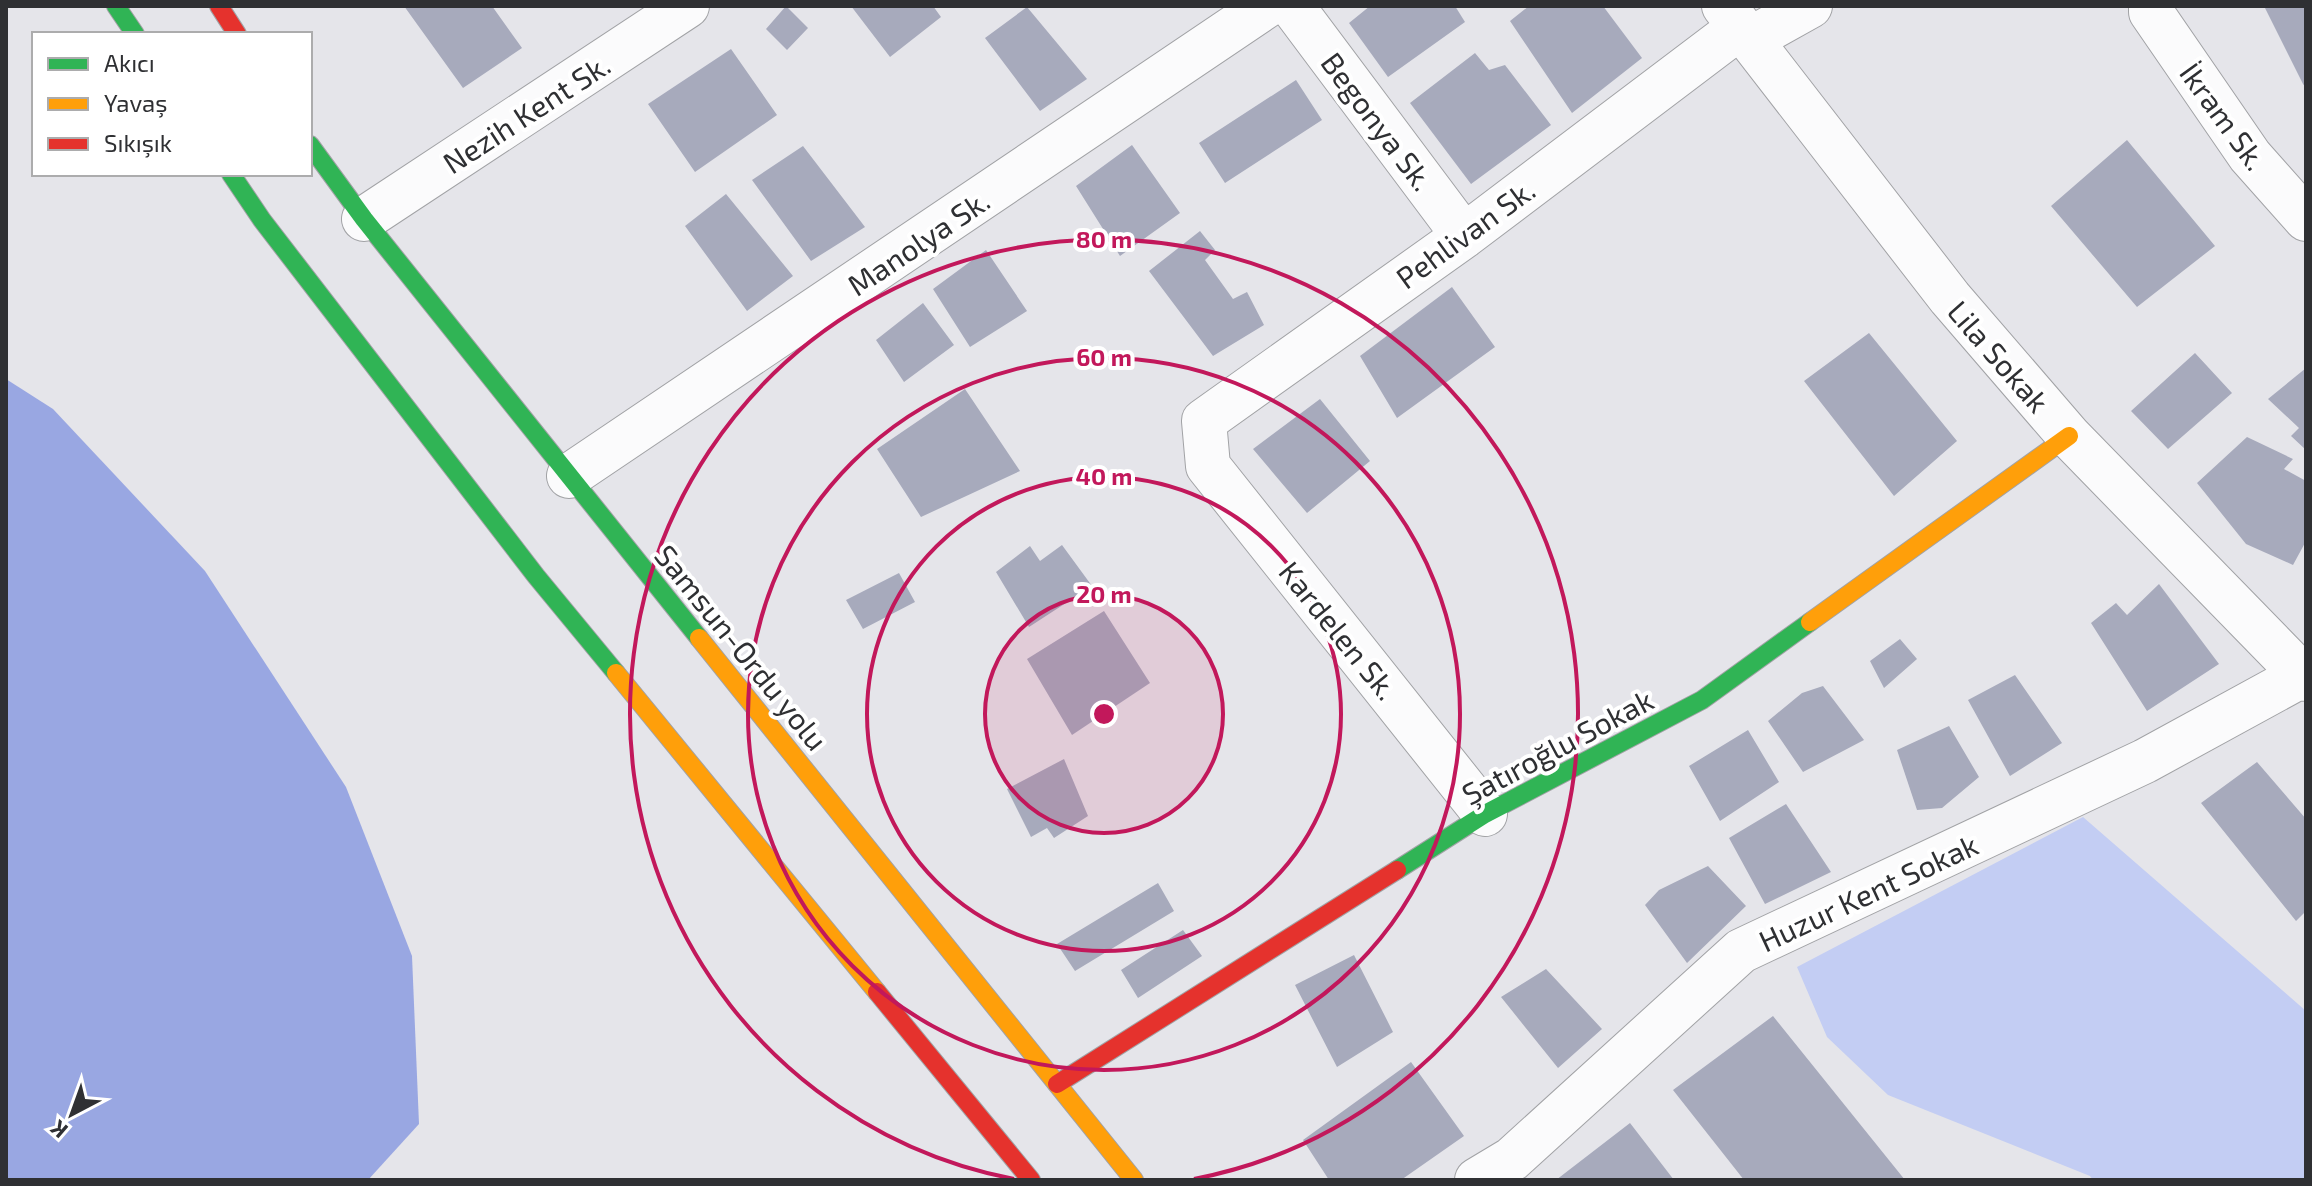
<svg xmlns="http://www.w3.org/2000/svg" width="2312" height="1186" viewBox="0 0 2312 1186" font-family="'Exo 2',sans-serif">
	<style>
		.green { fill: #c3cdf3 }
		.water { fill: #99a7e2 }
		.building { fill: #a7aabc }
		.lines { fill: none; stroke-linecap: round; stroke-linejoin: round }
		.street-casing { stroke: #a1a2a5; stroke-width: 46 }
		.fast-casing { stroke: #a1a2a5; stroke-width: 20 }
		.slow-casing { stroke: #a1a2a5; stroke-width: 20 }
		.jam-casing { stroke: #a1a2a5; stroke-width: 20 }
		.street { stroke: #fbfbfc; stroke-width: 44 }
		.fast { stroke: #30b455; stroke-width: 18 }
		.slow { stroke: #ff9f0a; stroke-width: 18 }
		.jam { stroke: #e5322d; stroke-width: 18 }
		.ring { fill: none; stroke: #c2185b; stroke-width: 4 }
		.labels { text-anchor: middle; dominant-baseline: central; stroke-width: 8; stroke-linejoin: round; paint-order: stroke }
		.street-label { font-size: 30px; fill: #2f3033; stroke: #fff }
		.centre { fill: #c2185b; stroke: #fff; stroke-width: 4 }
		.ring-label { font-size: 24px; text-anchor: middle; font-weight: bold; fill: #c2185b; stroke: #fff; stroke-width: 8; stroke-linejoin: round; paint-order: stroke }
	</style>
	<rect width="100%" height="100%" fill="#e5e5ea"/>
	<!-- green -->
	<path class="green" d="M2083,817L2306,1011V1180H2093L2090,1176L1888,1095L1827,1037L1797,967Z"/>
	<!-- water -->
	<path class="water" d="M6,379L53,409L205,571L346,787L412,956L419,1124L368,1180H6Z"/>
	<!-- building -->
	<path class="building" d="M404,6H492L522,48L463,88Z
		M786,6L808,28L787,50L766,29Z
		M851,6H933L941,17L890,57Z
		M1370,6H1455L1465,22L1388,77L1349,23Z
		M1529,6H1603L1642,58L1572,113L1510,21Z
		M2264,6H2306V88L2303,84Z
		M1027,7L1087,79L1040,111L985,38Z
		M731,49L777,115L695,172L648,104Z
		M1475,53L1489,70L1505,65L1551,125L1471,184L1410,103Z
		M1296,80L1322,120L1225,183L1199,143Z
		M2127,140L2215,246L2137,307L2051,206Z
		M1132,145L1180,213L1120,256L1076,186Z
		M803,146L865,227L811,261L752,180Z
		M726,194L793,276L747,311L685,226Z
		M1200,231L1215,250L1205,260L1233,299L1247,292L1264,325L1213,356L1149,271Z
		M986,250L1027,311L970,347L933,289Z
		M1452,287L1495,347L1397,418L1360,356Z
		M923,303L954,345L904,382L876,340Z
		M1869,333L1957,441L1894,496L1804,381Z
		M2195,353L2232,393L2168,449L2131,411Z
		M2306,368V450L2291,436L2299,428L2268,399Z
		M965,389L1020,471L921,517L877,449Z
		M1320,399L1370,461L1307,513L1253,449Z
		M2247,437L2293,459L2284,469L2306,481V541L2293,565L2246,544L2197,483Z
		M1062,545L1092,586L1029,627L996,572L1030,546L1040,561Z
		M899,573L915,602L863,629L846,600Z
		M2159,584L2219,664L2147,711L2091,623L2116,603L2127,615Z
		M1104,611L1150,683L1072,735L1027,659Z
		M1900,639L1917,659L1884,688L1870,661Z
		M2015,675L2062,743L2010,776L1968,700Z
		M1823,686L1864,740L1803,772L1768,721L1802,693Z
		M1949,726L1979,777L1942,808L1917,810L1897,750Z
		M1748,730L1779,782L1720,821L1689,766Z
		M1064,759L1088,816L1054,838L1047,828L1031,837L1007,789Z
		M2257,762L2306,819V911L2296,921L2201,803Z
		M1786,804L1831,872L1765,904L1729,838Z
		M1708,866L1746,906L1687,963L1645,905L1659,890Z
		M1158,883L1174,911L1075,971L1057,944Z
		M1183,930L1202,956L1138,998L1121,970Z
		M1354,955L1393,1032L1337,1067L1295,985Z
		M1546,969L1602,1029L1558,1068L1501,997Z
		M1773,1016L1905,1180H1744L1673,1090Z
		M1411,1062L1464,1136L1401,1180H1329L1303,1140Z
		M1630,1123L1674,1180H1556Z"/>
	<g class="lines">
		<!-- street casing -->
		<g class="street-casing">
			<path id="street" d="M1292,6L1464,236
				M1724,6L1950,298L2069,436L2306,679
				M2151,6V12L2250,156L2306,219
				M1749,40L1810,6
				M364,219L687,6
				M569,476L1266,6
				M1485,814L1208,466L1204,421L1464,236L1739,28
				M1477,1180L1512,1159L1741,951L2145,761L2306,673"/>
		</g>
		<!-- fast casing -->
		<g class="fast-casing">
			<path id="fast" d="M116,6L135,34
				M310,145L364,219L699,638
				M231,174L262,220L536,576L616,673
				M1397,870L1485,814L1702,700L1810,622"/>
		</g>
		<!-- slow casing -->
		<g class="slow-casing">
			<path id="slow" d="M1810,622L2069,436
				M699,638L1134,1180
				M616,673L877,992"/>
		</g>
		<!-- jam casing -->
		<g class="jam-casing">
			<path id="jam" d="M219,6L237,34
				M877,992L1031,1180
				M1057,1084L1397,870"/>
		</g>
		<!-- street -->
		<use href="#street" class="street"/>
		<!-- fast -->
		<use href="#fast" class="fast"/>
		<!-- slow -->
		<use href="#slow" class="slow"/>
		<!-- jam -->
		<use href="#jam" class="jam"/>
	</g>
	<!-- distance rings -->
	<circle cx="1104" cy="714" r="119" fill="#c2185b" fill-opacity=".12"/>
	<g class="ring">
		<circle cx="1104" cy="714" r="119"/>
		<circle cx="1104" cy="714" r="237"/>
		<circle cx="1104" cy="714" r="356"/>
		<path d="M1014 1179A474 474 0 1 1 1194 1179"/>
	</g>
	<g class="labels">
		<!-- street labels -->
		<g class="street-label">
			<text transform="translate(526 113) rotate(-33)">Nezih Kent Sk.</text>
			<text transform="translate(2224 116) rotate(54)">İkram Sk.</text>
			<text transform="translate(1378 121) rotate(53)">Begonya Sk.</text>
			<text transform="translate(1465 233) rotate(-36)">Pehlivan Sk.</text>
			<text transform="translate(918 242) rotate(-34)">Manolya Sk.</text>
			<text transform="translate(1999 356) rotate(49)">Lila Sokak</text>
			<text transform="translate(1339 630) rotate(51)">Kardelen Sk.</text>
			<text transform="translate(742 647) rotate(51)">Samsun-Ordu yolu</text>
			<text transform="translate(1557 746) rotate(-28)">Şatıroğlu Sokak</text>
			<text transform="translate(1868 892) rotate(-25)">Huzur Kent Sokak</text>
		</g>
	</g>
	<circle cx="1104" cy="714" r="12" class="centre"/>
	<g class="ring-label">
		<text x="1104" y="248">80 m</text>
		<text x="1104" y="366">60 m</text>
		<text x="1104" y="485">40 m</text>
		<text x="1104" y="603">20 m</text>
	</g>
	<!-- border -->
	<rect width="2312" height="1186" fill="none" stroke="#2f3033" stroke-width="16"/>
	<!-- legend -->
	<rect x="32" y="32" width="280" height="144" fill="#ffffff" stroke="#acacad" stroke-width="2"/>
	<rect x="48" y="58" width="40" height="12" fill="#30b455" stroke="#acacad" stroke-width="2"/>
	<text x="104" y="72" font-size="24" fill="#2f3033">Akıcı</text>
	<rect x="48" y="98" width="40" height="12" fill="#ff9f0a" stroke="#acacad" stroke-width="2"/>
	<text x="104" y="112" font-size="24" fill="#2f3033">Yavaş</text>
	<rect x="48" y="138" width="40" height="12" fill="#e5322d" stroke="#acacad" stroke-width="2"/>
	<text x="104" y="152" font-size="24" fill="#2f3033">Sıkışık</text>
	<!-- north arrow -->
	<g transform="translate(72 1114) rotate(221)" stroke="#ffffff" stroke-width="6" paint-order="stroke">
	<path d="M0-6L14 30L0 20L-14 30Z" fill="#2f3033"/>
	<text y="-12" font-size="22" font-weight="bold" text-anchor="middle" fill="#2f3033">K</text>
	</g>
</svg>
